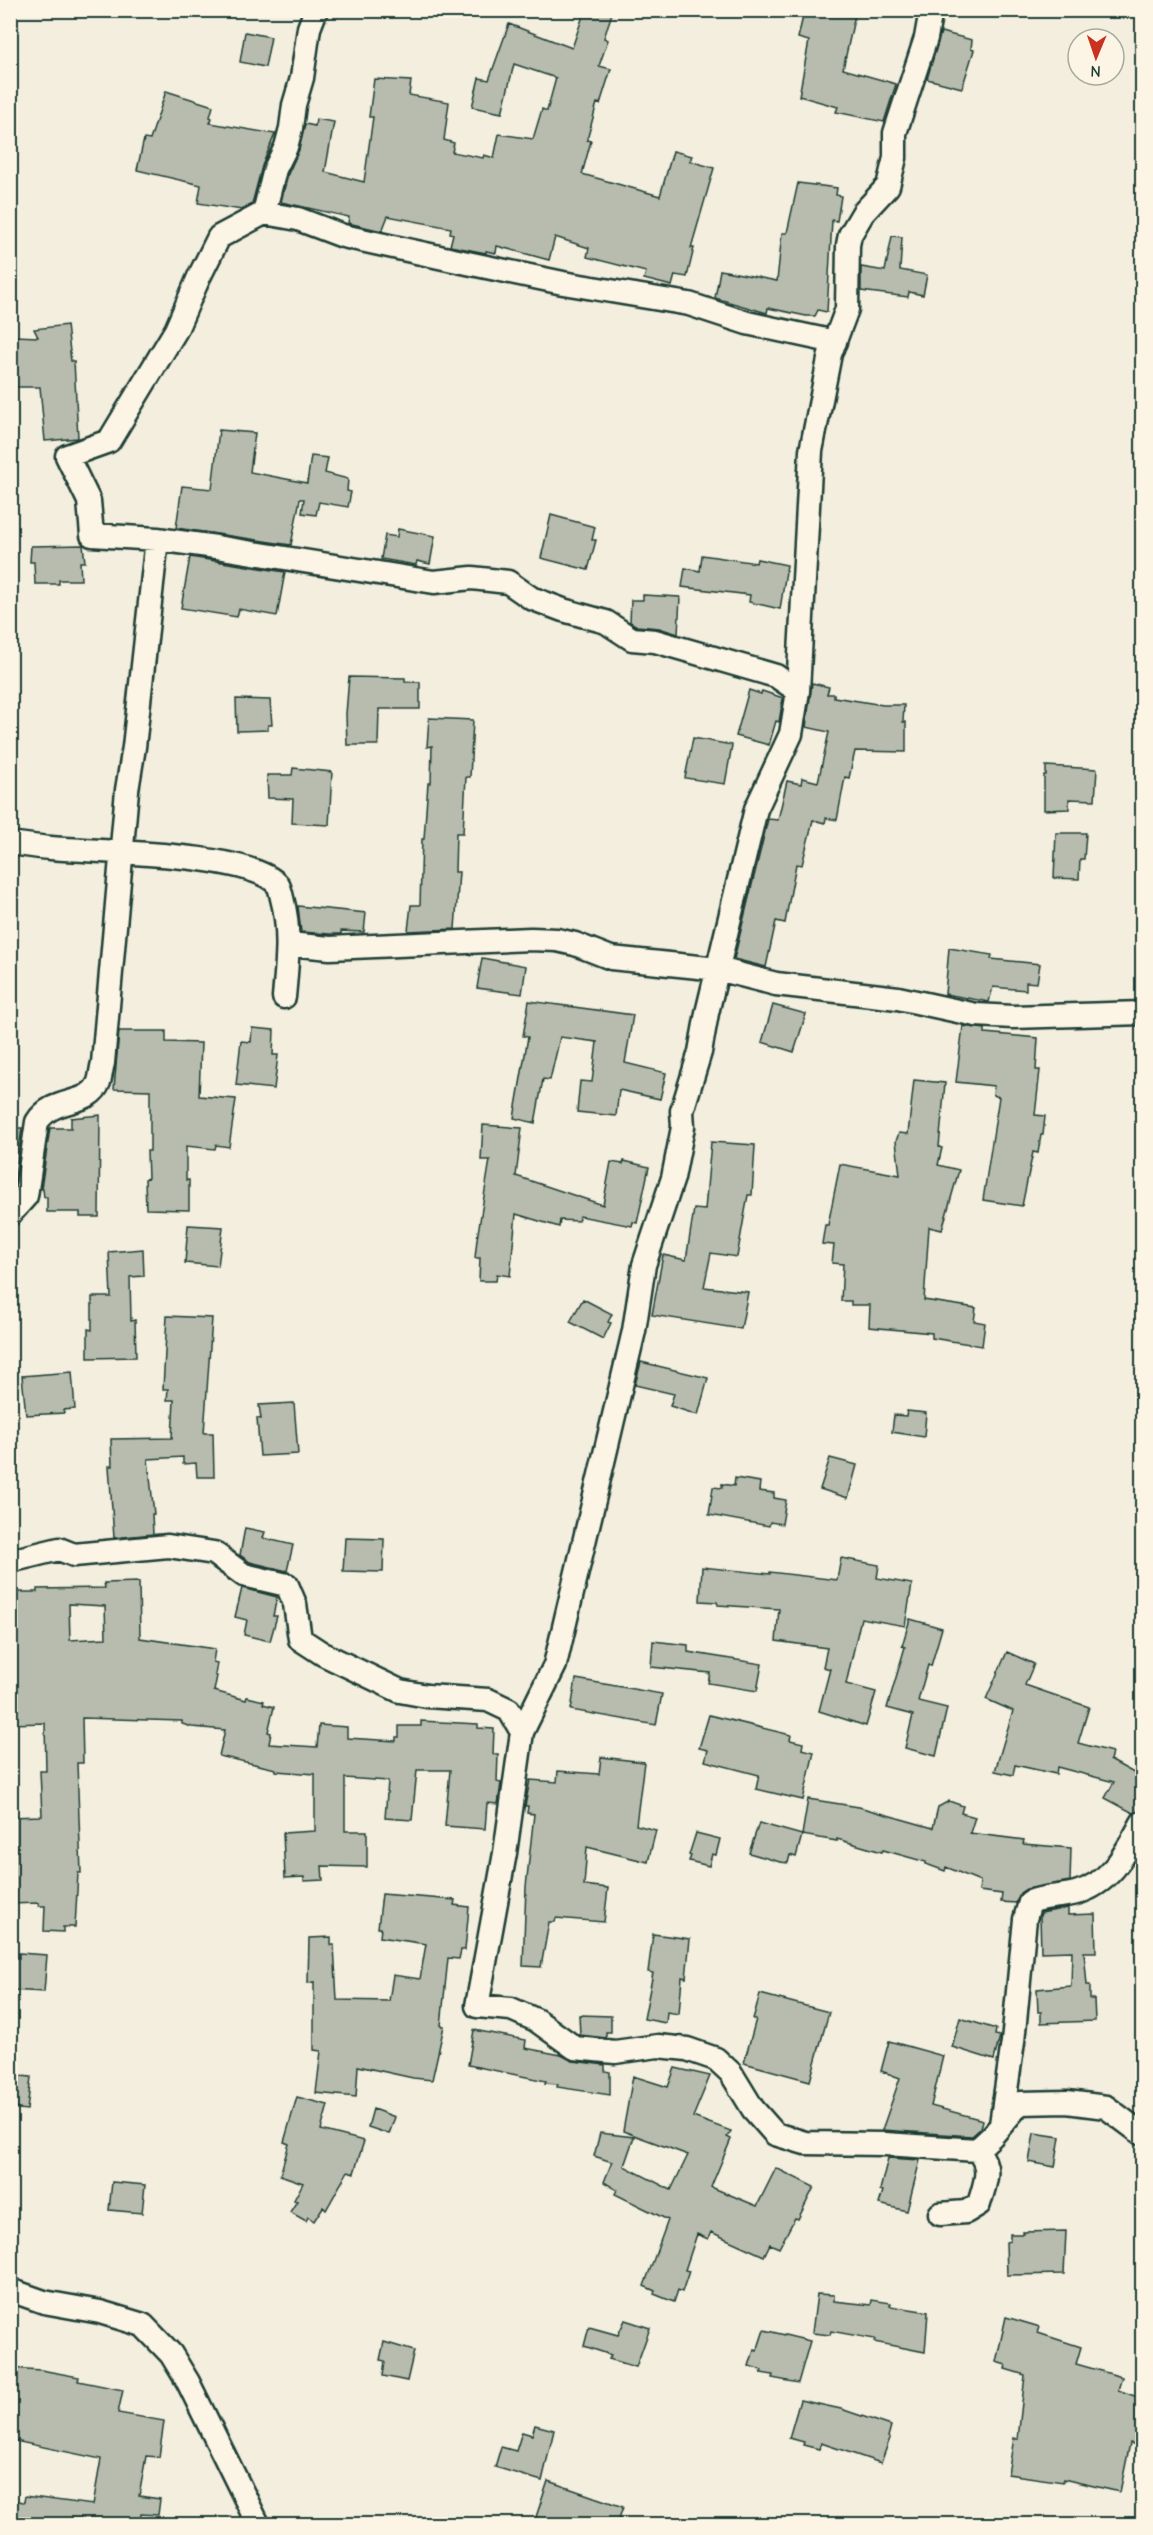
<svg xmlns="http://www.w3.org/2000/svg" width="1153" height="2535" viewBox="0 0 1153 2535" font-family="'Comic Neue',sans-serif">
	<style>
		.building { fill: #b8bcae; stroke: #1f3d34; stroke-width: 1.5; fill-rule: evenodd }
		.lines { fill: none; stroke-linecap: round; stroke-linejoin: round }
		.street-casing { stroke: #1f3d34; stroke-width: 27 }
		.street { stroke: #fcf5e5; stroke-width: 22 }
	</style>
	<rect width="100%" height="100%" fill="#f3eede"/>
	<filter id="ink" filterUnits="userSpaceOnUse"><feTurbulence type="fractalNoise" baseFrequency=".0167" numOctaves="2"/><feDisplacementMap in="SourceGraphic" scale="12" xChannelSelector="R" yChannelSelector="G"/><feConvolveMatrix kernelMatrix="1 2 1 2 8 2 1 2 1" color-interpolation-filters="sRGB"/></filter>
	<g filter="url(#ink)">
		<!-- building -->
		<path class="building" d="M585,10H613L604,38L608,40L599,66L611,69L600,104L597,103L587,140L591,141L582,174L660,196L673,151L692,156L690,161L714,168L691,248H694L687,277L675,275L672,286L644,279L646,272L587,257L589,248L555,237L549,260L497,246L496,253L486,251V253L450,246L453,234L450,233L451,228L388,216L382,231L348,223L349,217L281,202L288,174L299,150L305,124L315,126L316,119L334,122L325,172L364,182L373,117H369L374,79L411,81L409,95L449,102L444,140L454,143L452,152L483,158L484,155L494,158L499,134L533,139L542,109L547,111L556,78L514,64L502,113L472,107L479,78L489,80L509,24L572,48Z
			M818,10H856L843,69L896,84L884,122L836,112L838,107L799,96L809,41L798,38L804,12L817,15Z
			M245,32L271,37L265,67L240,62Z
			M941,32L972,40L971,49L974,50L962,88L927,79Z
			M166,91L213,106L210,117L212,118L210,123L275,134L262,166L252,204L242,210L198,203L201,185L137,170L144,139L150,140Z
			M798,183L837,188L836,195L841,196L837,221L832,220L827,312L818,310L815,316H806L768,308L767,313L715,298L720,270L777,281L782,233H787Z
			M892,236L902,237L900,270L927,275L923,295L909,292L908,297L861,291V267L885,271Z
			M67,325L71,361H74L78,438L45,441L40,387H10V341H15V336L38,337L34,329Z
			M219,430L255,433L250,472L307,483L311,456L328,458L325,473L348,479L347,491L351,492L348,507L319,502L316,515L302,513L304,499H300L291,545L176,528L182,486L212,489Z
			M551,515L595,527L592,540H596L588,570L541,558Z
			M398,529L435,536L430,564L417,561L416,565L381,559L385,535L397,537Z
			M83,545L85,562H80L81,580H59V584H35L34,562H30L31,546Z
			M702,555L756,563L757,559L787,565L780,609L749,602L750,595L682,587L685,568L700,571Z
			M190,557L285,572L277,616L239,609L237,617L181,608Z
			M643,595L680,597L678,634L659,628L637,626L630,622L631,600H643Z
			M349,677L405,678V682H420V709H379L378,745H347L346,714Z
			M812,683L829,687L827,694H834V697L883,705H904L903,722H906V752L855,751L849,778L845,777L837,820L826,818L825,823L813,820L802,865L796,864L785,923L776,921L766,967L734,959L768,819L778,820L787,781L801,784L802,778L818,782L829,732L806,727Z
			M749,690L761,694L762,691L783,698L779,722L776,721L769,745L736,736Z
			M236,699L270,700L272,725H268V730L237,731Z
			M429,718L473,720L470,777H466L463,833H456L455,872H459L455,929L408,931L411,905H420L422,839H424L428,783H431L432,746L427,747Z
			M693,738L732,745L725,784L685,778Z
			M1046,766L1097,769L1095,800L1069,799V809L1044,810V775H1046Z
			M293,768L332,772L329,825L292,823L293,799L268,798L267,775H292Z
			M1056,833H1086L1084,859H1080L1079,879L1054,878Z
			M298,906L366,913L364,932L341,931V934H330L301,932Z
			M949,948L992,955L991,959L1040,964L1037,983L1026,982V990L993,987L989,1002L945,994Z
			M482,958L526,966L522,994L477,988Z
			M529,1001L633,1015L625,1063L666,1073L660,1099L619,1090L616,1116L577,1112L580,1081L592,1082L597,1042L560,1037L550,1080L543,1079L535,1123L514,1118L528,1037L523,1036Z
			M773,1005L806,1014L794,1052L762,1042Z
			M963,1026L985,1029V1033L1038,1038L1036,1070H1040L1035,1115L1045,1116L1043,1135H1041L1038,1153L1033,1152L1022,1206L983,1200L999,1097L993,1095L994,1086L956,1082Z
			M252,1028L274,1030L273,1055H278L274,1089L236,1085L241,1041L251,1042Z
			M119,1031H166V1042L201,1043L199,1096L236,1099L229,1147L216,1145L215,1149L186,1146V1180H189V1210L146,1209L145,1179L148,1178L147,1151H150V1090L114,1089Z
			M914,1080L945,1083L939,1147L942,1148L938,1165L959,1170L942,1230L929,1227L924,1300L976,1308L974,1321L985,1323L982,1346L932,1338V1333L869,1327L870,1305H851V1301H841L843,1264L832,1263L834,1245L822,1244L825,1225H828L840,1164L900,1175L896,1141L899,1133L908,1134Z
			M100,1115L99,1217H80V1212H47V1197H44L43,1189H41L50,1128H71V1118Z
			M483,1125L522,1128L516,1176L603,1205L611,1162L623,1164L624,1161L649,1167L637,1223L633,1222L632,1226L580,1216L578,1221L560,1220L559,1227L516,1214L510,1276L497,1274L496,1281H479L480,1258H475L477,1239L490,1160H481Z
			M10,1128H22L13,1190L10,1193Z
			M711,1142L755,1145L752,1195H748L737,1257L711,1253L704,1287L748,1292L741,1329L652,1315L663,1255L686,1260L694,1209L705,1210Z
			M188,1225L223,1227L218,1266L185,1263Z
			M143,1249L144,1276L130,1277L131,1321L135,1320L136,1357L88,1358V1329L92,1330V1297H111L109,1252Z
			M583,1299L612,1314L608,1322L611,1323L603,1339L570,1322Z
			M167,1316L212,1318L204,1433H213L214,1477H197L196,1463L183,1464V1457L148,1459L154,1514H152L153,1534L114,1538L109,1466H112L111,1439L172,1438L174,1400H167L168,1389H163Z
			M641,1362L708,1378L698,1415L670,1406L674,1394L635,1385Z
			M72,1372L75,1409L63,1410L64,1413L26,1415L22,1376Z
			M294,1403L298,1454L260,1456L257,1418L261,1419L259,1405Z
			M907,1411L926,1413L924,1437L892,1432L894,1415L906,1416Z
			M830,1458L857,1465L848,1498L820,1489Z
			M735,1478L760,1482L759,1491L774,1493V1498L786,1500L782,1524L770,1522L769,1526L709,1515L713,1487L722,1488V1484L734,1486Z
			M245,1528L265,1532L263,1538L293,1545L287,1571L250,1562L240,1555Z
			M345,1538L384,1539L383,1572L343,1571Z
			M841,1558L879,1565L877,1578L912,1584L905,1626L861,1618L846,1684L876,1692L866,1726L819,1711L830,1669L823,1667L827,1648L776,1641L779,1609L718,1605L717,1602L700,1601L702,1567L770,1574V1572L837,1580Z
			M139,1582L140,1638L215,1649L213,1662L217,1663L215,1675L217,1676L214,1691L246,1700L247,1697L264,1701L263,1704L274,1707L268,1732L271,1733L269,1744L317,1747L319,1725L347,1727V1738L396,1741V1737H399V1726H421V1721L478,1724V1728L494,1729L493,1754H498L497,1782L501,1783L498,1804L487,1803L485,1829L445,1826L450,1770H417L412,1820L385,1818L388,1781L345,1778V1831H367V1867L322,1866L323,1880L304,1881V1877L285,1878L283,1833L315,1831V1774L276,1771V1769L219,1756L225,1730L192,1727L182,1724V1721L82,1718L83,1763H77L81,1873H78L75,1927H63V1932L44,1931L45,1906H39V1903L10,1904V1817L42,1816L40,1771H46L45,1723L10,1724V1592H37V1589L105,1588L104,1583ZM69,1604L105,1606L106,1638L70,1640Z
			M242,1588L277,1597L273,1616H277L270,1641L244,1635L247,1620L235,1617Z
			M910,1619L942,1628L931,1666L928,1665L918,1701L947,1708L936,1756L905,1748L913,1715L887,1708L905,1647L902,1646Z
			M653,1641L688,1645V1652L762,1664L757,1691L708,1683L710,1673L651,1667Z
			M1007,1652L1034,1664L1025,1685L1089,1707L1078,1743L1112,1752L1110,1760L1143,1778V1810L1133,1813L1105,1798L1114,1782L1057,1767L1056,1774L1015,1765L1013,1775L995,1771L1013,1711L986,1699Z
			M576,1679L662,1694L656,1725L571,1710Z
			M709,1715L791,1735L790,1740L803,1743L802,1749L814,1752L803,1800L756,1789L759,1775L705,1761L708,1750L699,1748Z
			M601,1757L644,1762L636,1825L656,1830L648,1862L587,1847L584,1885L608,1888L604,1922L556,1918L555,1922H549L541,1967L523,1966L526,1887L534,1814L527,1813L528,1806H525L530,1780L557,1782L558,1771L599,1774Z
			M808,1799L859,1807L933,1828L938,1807L949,1801L963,1806L961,1813L975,1817L970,1833L1024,1840L1023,1844L1071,1848L1070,1881L1026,1889L1020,1893L1016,1903L1001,1902L1002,1894L979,1891L980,1881L946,1867L945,1871L926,1864V1862L883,1850L882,1852L837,1839V1841L802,1835Z
			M759,1823L802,1835L796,1857L790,1855L788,1863L780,1862L749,1853Z
			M696,1833L720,1839L716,1855L712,1854L709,1866L689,1861L691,1856L689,1855Z
			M382,1894L455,1900L454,1905L469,1907L465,1950H461L459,1959L448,1958L441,2026H444L432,2080L413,2078L358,2066L356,2097L316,2093L321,2051L314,2050V1982L308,1983L309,1938L331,1937V1945H334L337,2000L389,2001L393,1975L420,1979L426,1944L380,1937L381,1928H378Z
			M1068,1908V1915L1095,1914L1096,1952H1084L1087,1985H1090V1999H1094L1095,2021L1041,2023V2012H1038L1037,1989L1071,1986L1072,1951L1041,1952L1040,1916L1041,1913Z
			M653,1934L690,1939L686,1978L682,1977L679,2014L667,2012L666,2023L644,2019L653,1973L648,1972Z
			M19,1953L47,1955L44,1992L10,1990V1957L19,1958Z
			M760,1994L829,2012L810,2081L744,2063L756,2019H753Z
			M579,2015L611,2016V2032H606V2038L580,2035Z
			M960,2018L996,2029L995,2035L1000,2036L994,2060L952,2047Z
			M474,2030L526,2040L525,2048L561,2055L573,2061L605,2065V2071L610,2072V2095L557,2087L558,2084L545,2083L546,2081L468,2065Z
			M889,2041L943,2056L931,2106L983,2120L981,2128L972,2136L882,2130L900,2078L881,2071Z
			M675,2068L710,2076L693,2117L731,2131L727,2137L731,2139L711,2187L757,2206L776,2168L814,2187L798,2219L795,2218L779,2248L770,2244L764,2256L711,2232L708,2239L697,2234L685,2270L689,2271L682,2292L678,2290L674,2302L654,2294L655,2291L644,2286L668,2220L615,2194L617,2190L604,2182L612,2162L594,2156L600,2133L634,2137L624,2166L671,2190L688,2155L623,2131L633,2076L668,2087Z
			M10,2075L31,2077L27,2110L10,2108Z
			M297,2097L328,2105L321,2130L364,2141L354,2173L348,2171L326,2210L323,2207L314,2221L308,2217L306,2221L290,2212L297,2201L294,2200L303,2183L280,2175L289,2144L284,2142Z
			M373,2109L395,2117L389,2134L368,2127Z
			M1034,2133L1060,2137L1055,2167L1029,2162Z
			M888,2158L920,2160L907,2211L879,2204L883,2191L880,2190Z
			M112,2182L145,2185L142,2213L109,2210Z
			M1066,2231L1064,2274L1007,2275L1006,2242L1010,2241V2234H1024L1023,2232Z
			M817,2294L834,2295V2301L871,2305L872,2300L891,2303L890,2306L928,2312L925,2352L874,2342L875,2339L831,2331L830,2335L812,2333Z
			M1006,2317L1040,2327L1038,2333L1081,2347L1076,2364L1122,2377L1118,2390L1143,2399V2447L1130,2443L1120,2492L1063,2479V2482L1008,2474L1014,2438L1018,2439L1025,2375L1005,2369L1006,2365L996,2362Z
			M625,2320L650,2328L636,2367L609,2359L611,2355L584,2346L589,2327L618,2335Z
			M764,2330L810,2341L798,2383L772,2378L773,2375L761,2373L762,2370L749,2366L754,2350L757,2351Z
			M384,2342L414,2351L407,2381L383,2376L385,2361L380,2360Z
			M10,2368L41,2370L79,2377L78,2381L123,2390L118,2413L164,2421L159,2457L146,2456L139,2496L160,2499L158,2515L141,2514L139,2524H10V2500L24,2502L25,2496L93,2505L101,2459L10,2440Z
			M800,2400L841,2409L891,2426L888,2437L890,2438L881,2463L821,2443L819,2449L803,2445L804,2442L789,2438Z
			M535,2425L554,2430L542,2481L495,2467L501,2447L516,2451L522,2432L532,2435Z
			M548,2481L623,2507L617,2524H565L536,2517Z"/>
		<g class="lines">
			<!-- street casing -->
			<g class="street-casing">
				<path id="street" d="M316,10L309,28L302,78L294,105L291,128L286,147L275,169L264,213L219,237L199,277L176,330L109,441L67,456L89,501L92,535L157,539L216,547L434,582L472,578L508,582L531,598L563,610L606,622L632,639L655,641L776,676L798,691
					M264,213L298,219L343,236L453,260L563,283L689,304L747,323L835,342
					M10,843C24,845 38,847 51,848C95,852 251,852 278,885C280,888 281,894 282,898C291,931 287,964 284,997
					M289,944L330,948L531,939L557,940L575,944L611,958L718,969L776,984L898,998L976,1015L1013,1017L1142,1013
					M10,1214L26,1196L37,1122C54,1095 89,1108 99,1082C101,1076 101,1069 103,1063L127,790L134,747L157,539
					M10,1561L59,1549L74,1555L168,1546L214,1553L244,1575L287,1585L295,1604L300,1639L323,1654L400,1691L427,1696L488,1700L509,1710L522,1732L505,1853L477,2006L511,2009L536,2020L575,2048L615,2052L658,2046L687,2049L716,2059L731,2073L753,2109L775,2134L805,2143L885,2144L977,2150L992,2136L1020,2103L1067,2102L1106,2107L1142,2134
					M522,1732L555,1665L634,1331L644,1265L673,1178L683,1127L682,1111L700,1052L707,1013L756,809L791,734L798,691L811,451L830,354L847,309L848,245L850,235L863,213L888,186L895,158V133L926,38L931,10
					M1001,2124L1013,2042L1025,1919L1030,1902C1045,1896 1061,1897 1076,1893C1112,1883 1126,1852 1142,1823
					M940,2214L966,2212L979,2204C985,2183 993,2168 977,2150
					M10,2290L44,2302L100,2312L143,2325L171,2354L188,2382L258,2524"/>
			</g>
			<!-- street -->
			<use href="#street" class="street"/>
		</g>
	</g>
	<!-- margin -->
	<rect width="1153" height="2535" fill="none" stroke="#fcf5e5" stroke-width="36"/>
	<rect x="18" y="18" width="1117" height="2499" fill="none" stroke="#1f3d34" stroke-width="2" filter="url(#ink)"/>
	<!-- north arrow -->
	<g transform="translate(1096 57) rotate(182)"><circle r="28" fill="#fcf5e5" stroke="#a4ab9e" stroke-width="1.5"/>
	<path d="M0-4.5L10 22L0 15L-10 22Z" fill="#c8321e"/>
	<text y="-9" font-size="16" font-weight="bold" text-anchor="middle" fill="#1f3d34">N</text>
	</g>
</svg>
